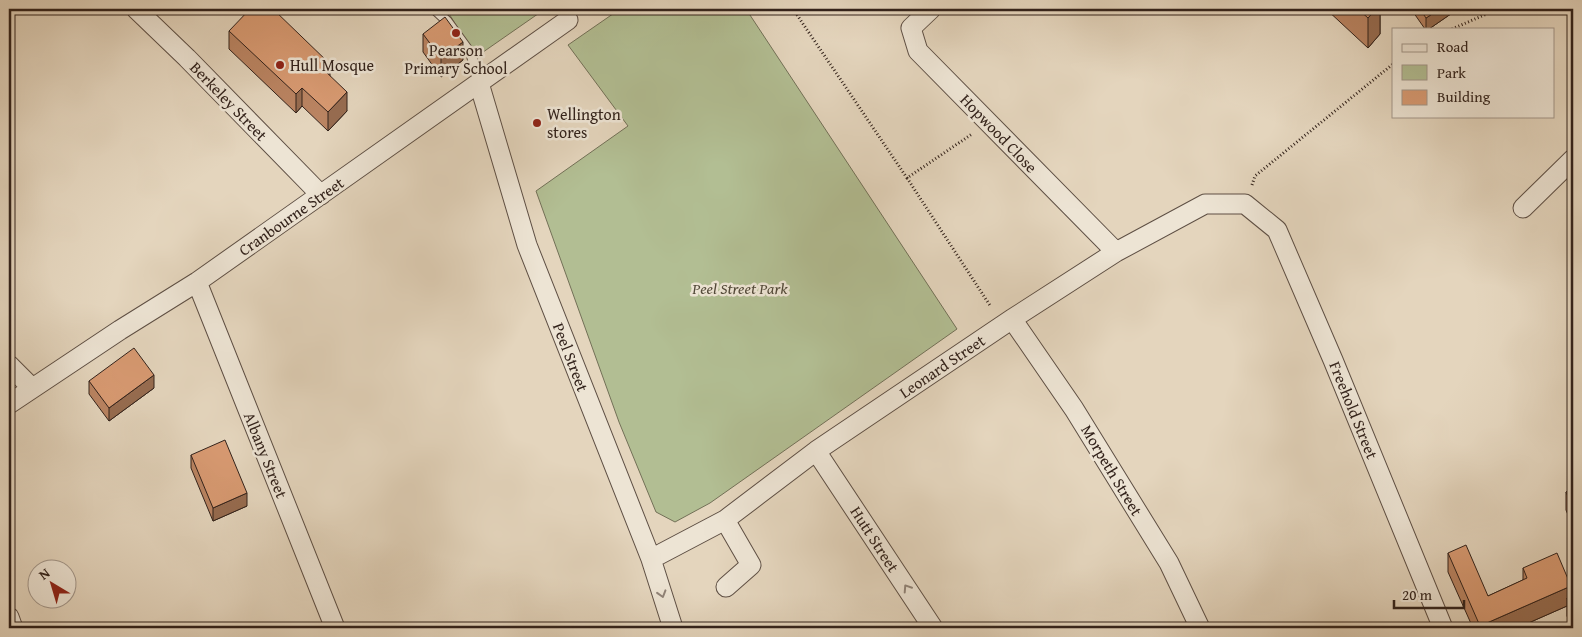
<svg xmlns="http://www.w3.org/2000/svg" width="1582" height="637" viewBox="0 0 1582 637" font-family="'Gentium Book Plus',serif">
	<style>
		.green { fill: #b2be93; stroke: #727057 }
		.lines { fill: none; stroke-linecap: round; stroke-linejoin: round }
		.lane-casing { stroke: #5e4f44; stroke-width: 11 }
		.street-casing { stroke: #5e4f44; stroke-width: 21 }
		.path { stroke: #32221b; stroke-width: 3; stroke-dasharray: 1 2.5; stroke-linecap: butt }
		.lane { stroke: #ede4d4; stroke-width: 9 }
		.street { stroke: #ede4d4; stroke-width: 19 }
		.wall { fill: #ba8462; stroke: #32221b }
		.shaded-wall { fill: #976c50; stroke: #32221b }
		.building { fill: #d89a72; stroke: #32221b }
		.oneway { stroke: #908378 }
		.poi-dot { fill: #8f2418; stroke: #ede4d4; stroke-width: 2 }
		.labels { text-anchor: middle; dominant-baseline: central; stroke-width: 5; stroke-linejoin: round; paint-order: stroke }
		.poi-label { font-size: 16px; fill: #32221b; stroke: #ede4d4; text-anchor: start }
		.street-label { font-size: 16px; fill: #32221b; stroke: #ede4d4 }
		.park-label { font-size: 16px; font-style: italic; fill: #524939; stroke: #ede4d4 }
	</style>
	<rect width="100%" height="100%" fill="#e4d5bd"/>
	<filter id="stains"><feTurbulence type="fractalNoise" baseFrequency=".004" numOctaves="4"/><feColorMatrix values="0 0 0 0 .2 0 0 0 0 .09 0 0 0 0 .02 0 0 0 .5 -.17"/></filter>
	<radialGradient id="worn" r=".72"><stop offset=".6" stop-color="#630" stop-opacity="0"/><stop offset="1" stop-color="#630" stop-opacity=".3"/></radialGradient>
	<!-- green -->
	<path class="green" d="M446,9H545L476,57Z
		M620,9H746L957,329L710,503L675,522L656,512L619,422L536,191L628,126L568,45Z"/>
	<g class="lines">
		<!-- lane casing -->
		<g class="lane-casing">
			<path id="lane" d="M434,9L447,21L471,54L479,83"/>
		</g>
		<!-- street casing -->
		<g class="street-casing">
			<path id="street" d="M136,9L187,58L321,195
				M931,9L911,28L918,51L1116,252
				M479,83L527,245L651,559L673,628
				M1523,208L1573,159
				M197,282L335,628
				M1012,319L1074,409L1169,563L1200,628
				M9,365L32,388
				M9,404L120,330L197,282L568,20
				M816,451L933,628
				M725,520L751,565L726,587
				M651,559L725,520L816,451L1012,319L1116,252L1205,204H1245L1277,230L1333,360L1443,628
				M9,617L13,628"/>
		</g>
		<!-- path -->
		<path class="path" d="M793,9L907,178L972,134
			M1452,29L1498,9
			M907,178L991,307
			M1252,185L1255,176L1393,64"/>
		<!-- lane -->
		<use href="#lane" class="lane"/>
		<!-- street -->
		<use href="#street" class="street"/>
	</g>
	<!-- wall -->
	<path class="wall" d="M1326,9H1380V34L1368,48Z
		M1411,9H1458L1429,29H1425Z
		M229,31L330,76L347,111L328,131L302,106L296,113L229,49Z
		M423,34L463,60L441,77L423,52Z
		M89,381L154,388L109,421L89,394Z
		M191,455L247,506L213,521L191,468Z
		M1573,488V527L1566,510V492Z
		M1448,553L1488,596L1523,580V568L1571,596L1573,595V628H1572L1567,616V606L1517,628H1473L1448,572Z"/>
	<!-- shaded-wall -->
	<path class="shaded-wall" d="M1376,9H1380V34L1368,48V18Z
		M1440,9H1458L1429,29H1426V18Z
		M463,42V60L441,77V58Z
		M330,64V82L324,70Z
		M302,88V106L296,113V94Z
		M347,92V111L328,131V112Z
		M154,375V388L109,421V408Z
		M247,493V506L213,521V508Z
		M1571,586V604L1567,598V606L1517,628H1480V626Z"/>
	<!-- building -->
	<path class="building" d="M250,9H273L330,64L324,70L347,92L328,112L302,88L296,94L229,31Z
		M1358,9H1376L1368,18Z
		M1420,9H1440L1426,18Z
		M445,17L463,42L441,58L423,34Z
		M134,348L154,375L109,408L89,381Z
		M225,440L247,493L213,508L191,455Z
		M1573,488V509L1566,492Z
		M1466,545L1488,596L1527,578L1523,568L1557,553L1571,586L1480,626L1448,553Z
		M1573,595V614L1567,598Z"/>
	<!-- one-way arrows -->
	<defs><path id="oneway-chevron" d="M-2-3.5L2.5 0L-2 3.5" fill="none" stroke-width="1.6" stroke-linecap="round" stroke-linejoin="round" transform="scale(1.25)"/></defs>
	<g class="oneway">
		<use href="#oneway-chevron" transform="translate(907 588) rotate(-123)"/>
		<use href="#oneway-chevron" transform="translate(662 594) rotate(73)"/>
	</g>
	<!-- markers -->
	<g class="poi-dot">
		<circle cx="456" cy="33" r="5"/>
		<circle cx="280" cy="65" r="5"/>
		<circle cx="537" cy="123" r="5"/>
	</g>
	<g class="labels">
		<!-- poi labels -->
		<g class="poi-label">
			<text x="456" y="50" text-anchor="middle">Pearson<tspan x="456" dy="18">Primary School</tspan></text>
			<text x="290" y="65">Hull Mosque</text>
			<text x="547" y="114">Wellington<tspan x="547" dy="18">stores</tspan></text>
		</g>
		<!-- street labels -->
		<g class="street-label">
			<text transform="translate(229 101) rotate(46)">Berkeley Street</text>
			<text transform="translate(999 133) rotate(46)">Hopwood Close</text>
			<text transform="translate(291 216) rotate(-35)">Cranbourne Street</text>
			<text transform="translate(571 357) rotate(69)">Peel Street</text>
			<text transform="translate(942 366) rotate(-34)">Leonard Street</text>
			<text transform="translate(1354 410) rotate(68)">Freehold Street</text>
			<text transform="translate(266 455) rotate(68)">Albany Street</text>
			<text transform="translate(1112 470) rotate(59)">Morpeth Street</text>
			<text transform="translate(875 539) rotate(57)">Hutt Street</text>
		</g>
		<!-- park labels -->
		<g class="park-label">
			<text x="740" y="288">Peel Street Park</text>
		</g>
	</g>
	<!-- margin -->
	<rect width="1582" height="637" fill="none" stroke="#e4d5bd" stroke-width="30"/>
	<rect x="10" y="10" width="1562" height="617" fill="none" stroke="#32221b" stroke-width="2.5"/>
	<rect x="15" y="15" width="1552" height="607" fill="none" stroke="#32221b"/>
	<!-- legend -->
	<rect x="1392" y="28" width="162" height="90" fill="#ede4d4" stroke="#a2968a"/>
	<rect x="1402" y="44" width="25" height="8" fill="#ede4d4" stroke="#a2968a"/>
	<text x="1437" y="52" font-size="15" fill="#32221b">Road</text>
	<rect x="1402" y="65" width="25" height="15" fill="#b2be93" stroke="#a2968a"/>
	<text x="1437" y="78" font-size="15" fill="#32221b">Park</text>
	<rect x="1402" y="90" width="25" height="15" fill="#d89a72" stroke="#a2968a"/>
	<text x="1437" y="102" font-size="15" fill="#32221b">Building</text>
	<!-- north arrow -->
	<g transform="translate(52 584) rotate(322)"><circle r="24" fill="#ede4d4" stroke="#a2968a"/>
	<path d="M0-4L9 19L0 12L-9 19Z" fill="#8f2418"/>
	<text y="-8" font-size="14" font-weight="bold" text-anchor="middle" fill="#32221b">N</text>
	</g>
	<!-- scale -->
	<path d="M1394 600v8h70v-8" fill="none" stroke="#32221b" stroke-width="2.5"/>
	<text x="1402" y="600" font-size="15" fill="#32221b" stroke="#ede4d4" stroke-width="4" paint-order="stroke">20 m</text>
	<rect width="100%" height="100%" filter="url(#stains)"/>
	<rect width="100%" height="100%" fill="url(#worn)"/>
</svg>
